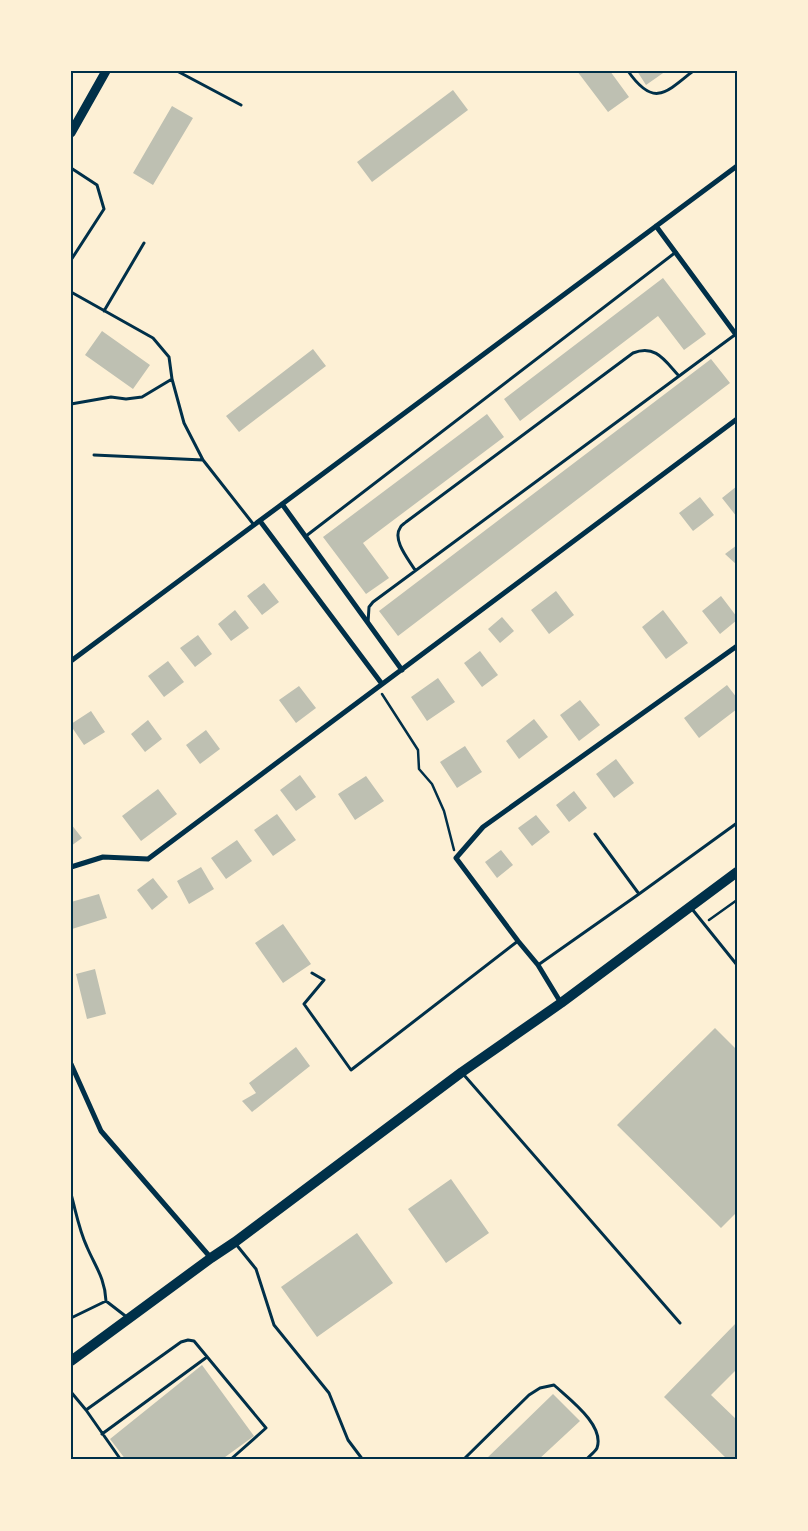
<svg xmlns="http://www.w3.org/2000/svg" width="808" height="1531" viewBox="0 0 808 1531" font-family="Helvetica,sans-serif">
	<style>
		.building { fill: #bec0b2 }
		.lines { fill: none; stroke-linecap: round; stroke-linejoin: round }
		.path { stroke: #003049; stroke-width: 2.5 }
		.service { stroke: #003049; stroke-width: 3 }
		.minor { stroke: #003049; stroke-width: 5 }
		.secondary { stroke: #003049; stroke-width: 9 }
		.primary { stroke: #003049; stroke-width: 10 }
		.neatline { fill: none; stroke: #003049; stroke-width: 2 }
	</style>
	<rect width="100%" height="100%" fill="#fdf0d5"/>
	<!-- building -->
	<path class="building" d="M577,71H610L629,97L608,112Z
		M637,71H666L646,85Z
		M453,90L468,110L372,182L357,162Z
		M172,106L193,118L153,185L133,173Z
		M663,278L706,334L684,350L658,316L520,421L504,399Z
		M102,331L150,365L133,389L85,355Z
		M313,349L326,366L239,432L226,416Z
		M711,359L730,383L398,636L379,611Z
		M487,414L504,437L363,543L389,578L366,594L323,537Z
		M737,486V517L722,498Z
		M700,497L714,515L693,531L679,513Z
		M737,545V565L725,554Z
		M264,583L279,602L262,615L247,596Z
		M556,591L574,615L549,634L531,610Z
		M721,596L737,617V620L720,634L702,611Z
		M235,610L249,628L231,641L218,624Z
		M663,610L688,643L666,659L642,627Z
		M502,617L514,631L500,643L488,629Z
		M198,635L212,654L195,667L180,648Z
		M480,651L498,675L482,687L464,663Z
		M168,661L184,682L164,697L148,676Z
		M438,678L455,702L427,721L411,697Z
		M727,685L737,698V709L699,738L684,718Z
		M299,686L316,708L296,723L279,700Z
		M580,700L600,725L579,741L560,715Z
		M91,711L105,732L84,745L71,726V724Z
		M534,719L548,737L519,759L506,741Z
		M148,720L162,739L145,752L131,734Z
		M206,730L220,749L200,764L186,745Z
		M465,746L482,772L457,788L440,762Z
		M616,759L634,783L614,798L596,774Z
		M300,775L316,797L296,811L280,790Z
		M366,776L384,801L355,820L338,794Z
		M158,789L177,814L141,841L122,816Z
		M574,791L587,808L569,822L556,805Z
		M277,814L296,840L273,856L254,830Z
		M536,815L550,832L532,846L518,828Z
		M71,824L82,838L71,846Z
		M237,840L252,861L226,879L211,858Z
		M501,850L513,865L497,878L485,862Z
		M201,867L214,889L189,904L177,881Z
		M153,878L168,897L152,910L137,890Z
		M99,894L107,918L72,929L71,902Z
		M283,924L311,964L283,983L255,943Z
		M95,969L106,1014L87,1019L76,974Z
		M715,1028L737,1050V1212L721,1228L617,1125Z
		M296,1047L310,1066L252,1112L242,1101L256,1093L249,1083Z
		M451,1179L489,1233L446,1263L408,1209Z
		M357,1233L393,1283L317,1337L281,1287Z
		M737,1322V1369L711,1395L737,1420V1460H728L664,1397Z
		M202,1365L254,1436L221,1460H126L110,1439Z
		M553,1394L580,1421L538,1460H485Z"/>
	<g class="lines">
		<!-- path -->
		<path class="path" d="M382,694L418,750L419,769L432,784L444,811L454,850
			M709,920L737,900"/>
		<!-- service -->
		<path class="service" d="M177,71L241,105
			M628,71C653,107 665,94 693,71
			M71,168L97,185L104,209L71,260
			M71,292L153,338L169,357L172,379L184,423L203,460L254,525
			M104,311L144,243
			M71,404L111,397L126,399L142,397L172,379
			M94,455L203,460
			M306,536L676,252
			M415,570C409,560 392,540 400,528C401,525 404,524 406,522L633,353C656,344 665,361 679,376
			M368,623L369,607L373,602L736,334
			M595,834L639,894
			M692,909L737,965
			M538,965L639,894L737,823
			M312,973L324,980L304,1004L351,1070L518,941
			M464,1075L680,1323
			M71,1194C76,1212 79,1230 87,1247C95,1266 105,1278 106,1301
			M235,1243L256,1269L274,1325L329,1393L348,1440L363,1460
			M71,1318L106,1301L128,1318
			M71,1392L86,1410L121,1460
			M86,1410L181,1342L188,1340L194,1341L266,1428L230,1460
			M102,1434L207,1357
			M463,1460L529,1395L540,1388L554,1385C569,1399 605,1425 597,1448C595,1452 589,1456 586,1460"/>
		<!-- minor -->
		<path class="minor" d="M656,226L737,336
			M282,504L402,670
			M260,521L382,684
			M71,661L737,166
			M71,867L103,857L148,859L737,419
			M561,1003L538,965L518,941L456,858L483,827L737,646
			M71,1064L101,1131L211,1258"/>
		<!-- secondary -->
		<path class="secondary" d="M71,133L106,71"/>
		<!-- primary -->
		<path class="primary" d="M71,1361L211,1258L235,1242L462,1072L561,1003L737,872"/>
	</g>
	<!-- border -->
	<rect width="808" height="1531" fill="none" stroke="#fdf0d5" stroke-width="145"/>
	<rect x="72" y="72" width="664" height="1386" class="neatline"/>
</svg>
